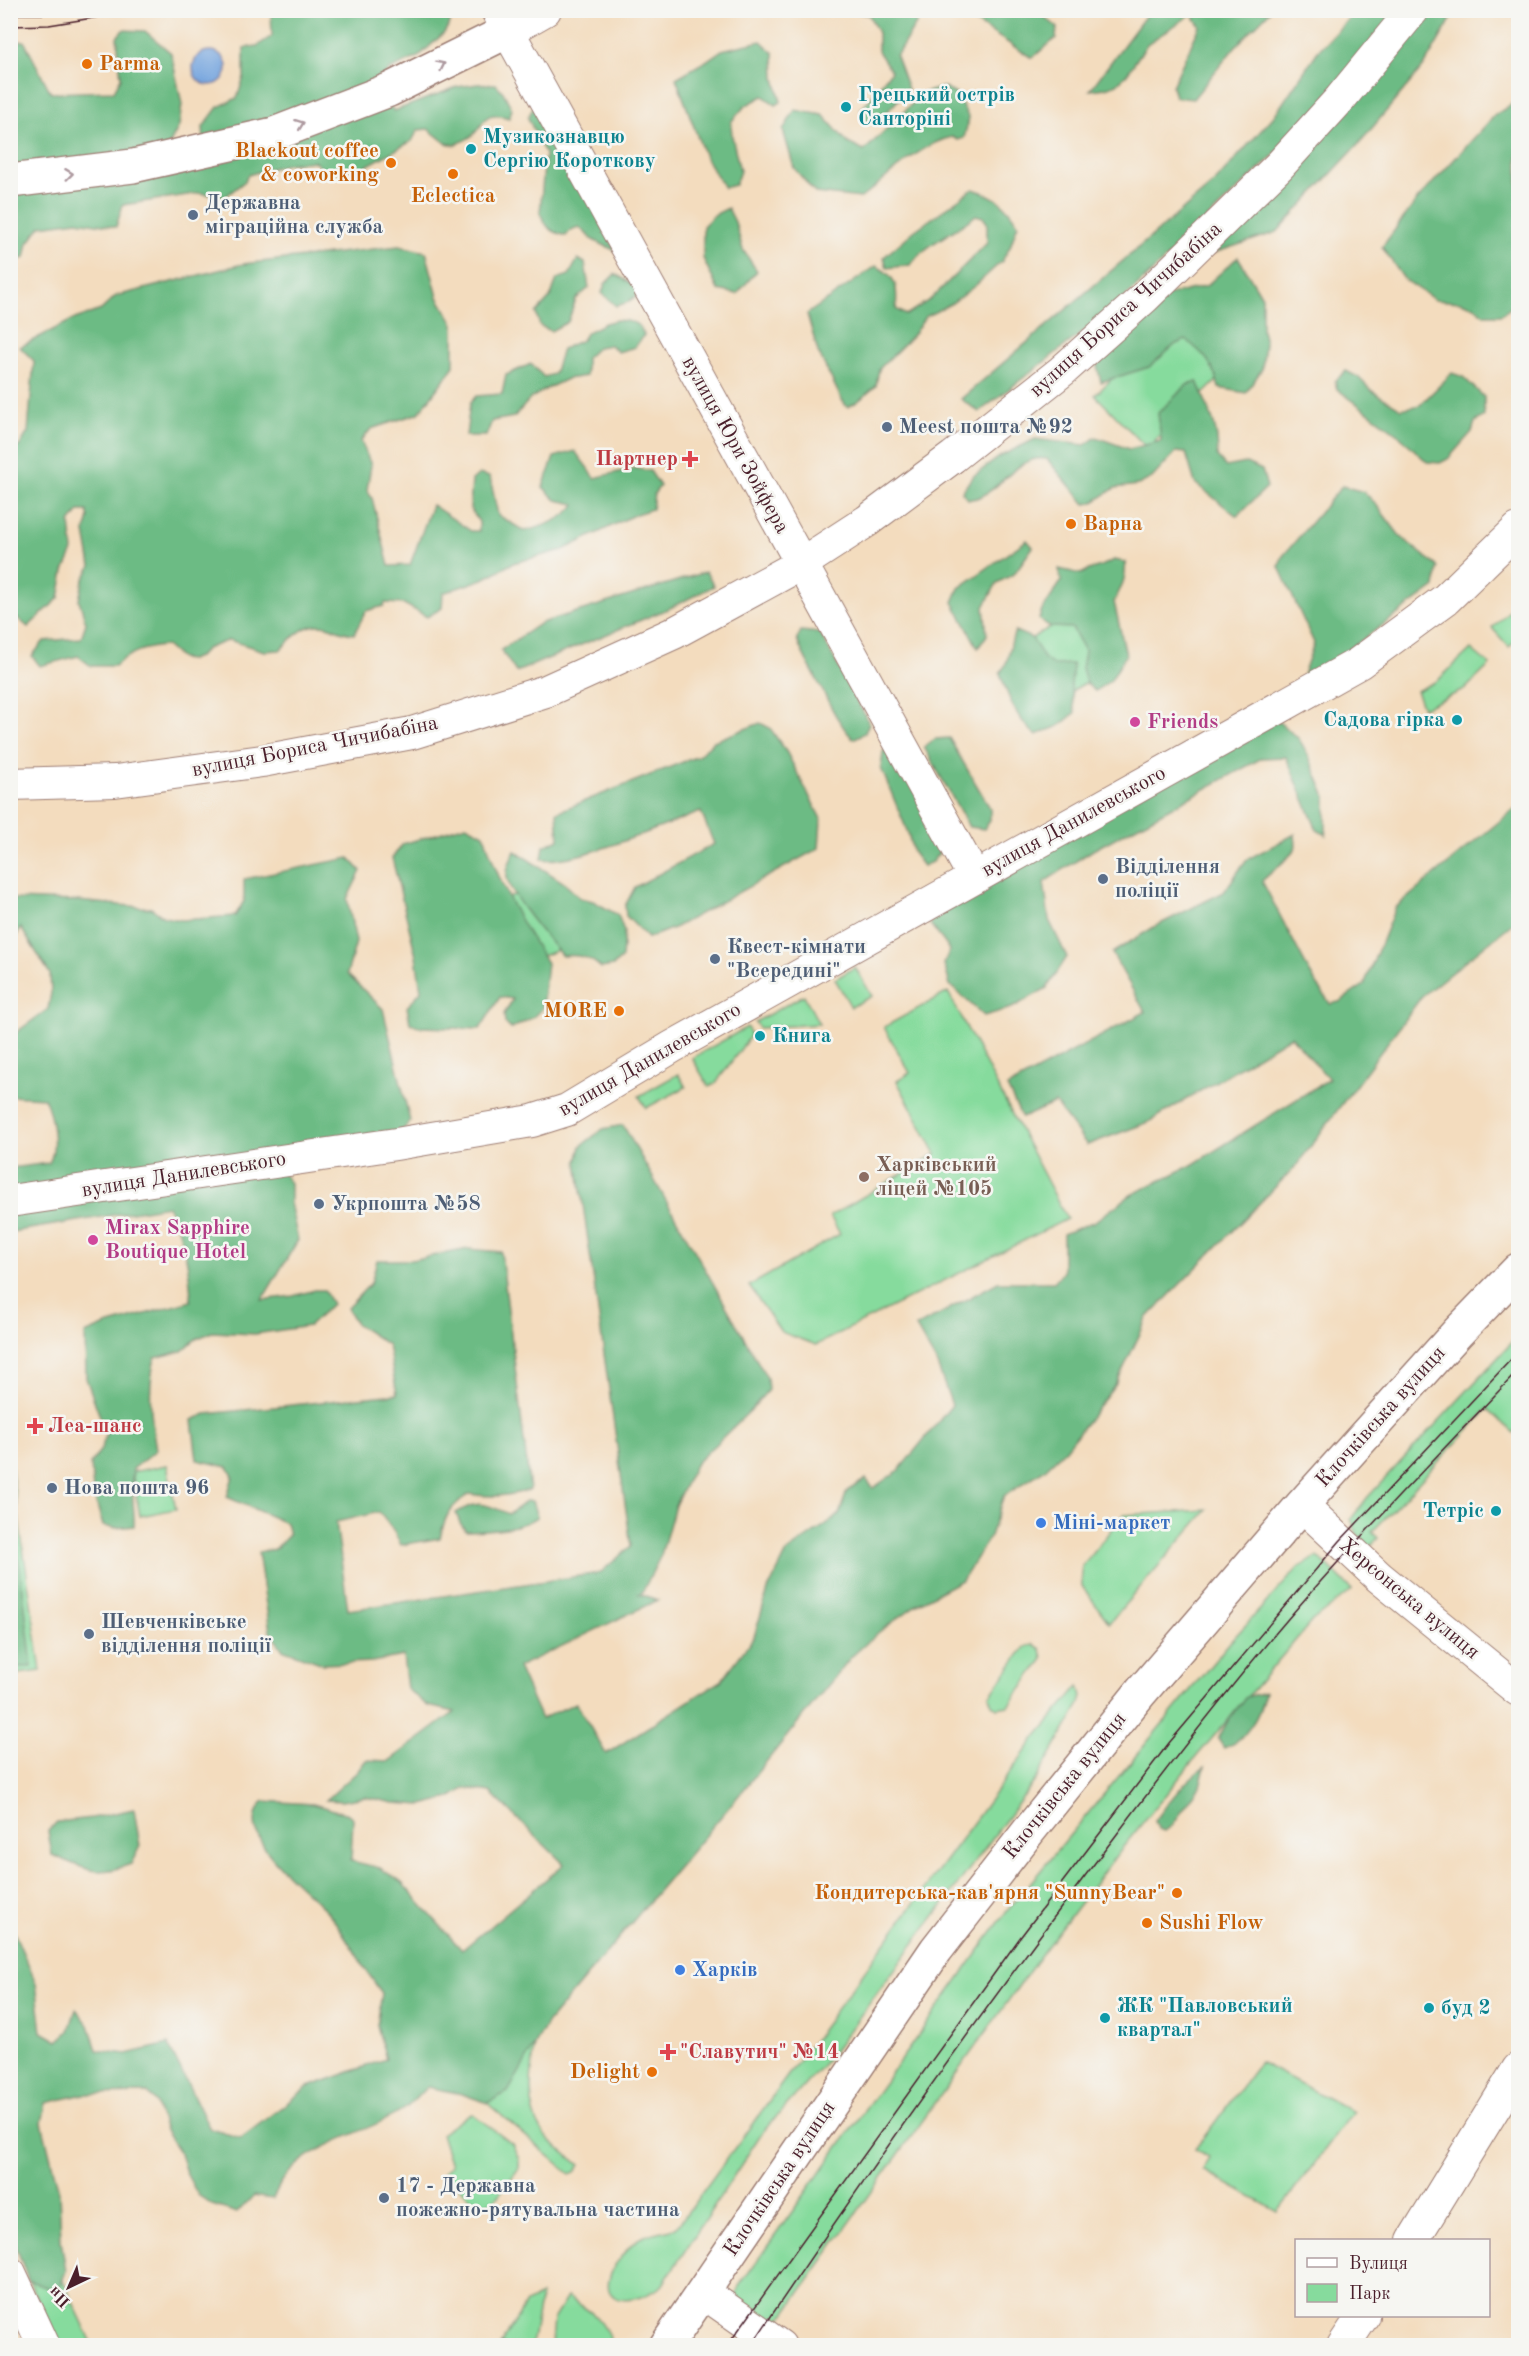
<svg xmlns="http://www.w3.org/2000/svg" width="1529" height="2356" viewBox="0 0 1529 2356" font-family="'Old Standard TT',serif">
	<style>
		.green { fill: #86db9d; stroke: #687d64; stroke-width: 1.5 }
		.forest { fill: #6cbb84; stroke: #5b6d58; stroke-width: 1.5 }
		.water { fill: #75a4de; stroke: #606284; stroke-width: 1.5 }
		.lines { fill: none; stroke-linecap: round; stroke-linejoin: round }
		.minor-casing { stroke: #9e7e74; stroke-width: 34 }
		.major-casing { stroke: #9e7e74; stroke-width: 36 }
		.minor { stroke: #fff; stroke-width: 32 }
		.major { stroke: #fff; stroke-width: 33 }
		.tram { stroke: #4a1f2b; stroke-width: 1.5 }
		.oneway { stroke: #ae9aa0 }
		.food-dot { fill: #e8710a; stroke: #f6f6f2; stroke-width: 2 }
		.culture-dot { fill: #0f9aa8; stroke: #f6f6f2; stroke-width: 2 }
		.service-dot { fill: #5c6f8a; stroke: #f6f6f2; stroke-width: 2 }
		.health-dot { fill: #e0444e; stroke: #f6f6f2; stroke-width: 2 }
		.hotel-dot { fill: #d1479c; stroke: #f6f6f2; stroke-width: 2 }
		.education-dot { fill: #8d6e63; stroke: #f6f6f2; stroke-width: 2 }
		.shop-dot { fill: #3f7fe0; stroke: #f6f6f2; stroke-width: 2 }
		.labels { text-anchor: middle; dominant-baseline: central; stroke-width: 5; stroke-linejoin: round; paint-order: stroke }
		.food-label { font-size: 21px; font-weight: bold; fill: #c56008; stroke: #f6f6f2; text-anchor: end }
		.culture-label { font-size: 21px; font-weight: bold; fill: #0d838f; stroke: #f6f6f2; text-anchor: start }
		.service-label { font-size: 21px; font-weight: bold; fill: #4e5e75; stroke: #f6f6f2; text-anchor: start }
		.street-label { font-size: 21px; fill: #4a1f2b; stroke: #f6f6f2 }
		.health-label { font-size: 21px; font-weight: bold; fill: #be3a42; stroke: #f6f6f2; text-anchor: start }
		.hotel-label { font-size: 21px; font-weight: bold; fill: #b23c85; stroke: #f6f6f2; text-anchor: start }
		.education-label { font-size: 21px; font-weight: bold; fill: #785e54; stroke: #f6f6f2; text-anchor: start }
		.shop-label { font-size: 21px; font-weight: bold; fill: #366cbe; stroke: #f6f6f2; text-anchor: start }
	</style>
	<rect width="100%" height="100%" fill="#f6f6f2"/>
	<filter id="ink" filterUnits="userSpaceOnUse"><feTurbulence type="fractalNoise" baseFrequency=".0167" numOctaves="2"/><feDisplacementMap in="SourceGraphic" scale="12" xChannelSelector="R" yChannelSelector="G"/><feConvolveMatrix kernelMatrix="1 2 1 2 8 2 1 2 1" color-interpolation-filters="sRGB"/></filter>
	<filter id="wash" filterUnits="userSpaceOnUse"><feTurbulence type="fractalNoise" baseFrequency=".008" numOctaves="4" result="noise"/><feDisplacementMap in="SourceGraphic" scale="24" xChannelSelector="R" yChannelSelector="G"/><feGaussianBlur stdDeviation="1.35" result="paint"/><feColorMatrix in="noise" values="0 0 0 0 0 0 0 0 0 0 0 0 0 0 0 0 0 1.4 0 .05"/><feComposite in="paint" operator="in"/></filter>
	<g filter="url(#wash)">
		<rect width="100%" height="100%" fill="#f3dcbe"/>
		<!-- green -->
		<path class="green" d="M1178,316L1228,370L1147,448L1095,395Z
			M1518,602V638L1509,647L1492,628Z
			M1073,613L1103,673L1042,708L1009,652Z
			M1471,649L1490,665L1464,690L1423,708L1416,691L1437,681Z
			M557,882L574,944L521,964L504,898Z
			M855,967L872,996L851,1007L835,979Z
			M948,992L1067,1219L816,1345L781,1332L749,1286L840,1234L830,1216L936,1154L897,1081L910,1073L884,1027Z
			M804,995L819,1024L759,1028L755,1022Z
			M747,1027L751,1035L716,1083L709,1087L692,1058Z
			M678,1074L686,1087L646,1108L639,1096Z
			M1518,1336V1429L1514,1433L1488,1409L1372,1532L1378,1538L1369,1547L1357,1534L1351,1519L1367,1498Z
			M10,1459L41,1671L11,1675Z
			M167,1465L176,1509L140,1516L132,1472Z
			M1207,1510L1109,1623L1082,1586V1566L1123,1515Z
			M1317,1557L1321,1559L1352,1590L1312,1621L1197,1756L1118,1853L1043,1952L776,2326L801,2343L799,2345H780L733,2302L739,2286L1007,1911L1231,1641L1299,1567Z
			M1033,1644L1041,1649L1043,1659L1008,1706L997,1708L992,1704L989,1696L1025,1647Z
			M1079,1686L1082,1696L1080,1704L1037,1778L828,2059L761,2134L662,2286C622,2314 587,2297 624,2254C628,2248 634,2241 640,2238C651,2232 665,2231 676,2228L1036,1737Z
			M535,2045C531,2073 526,2105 542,2131C550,2145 569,2155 580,2165L575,2172L570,2174L487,2103Z
			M1260,2062L1353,2112L1278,2212L1203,2170L1209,2157L1195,2149Z
			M473,2114L512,2144L519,2159V2168L495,2200L487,2204L472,2199L443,2173L451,2165L441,2134L468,2115Z
			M27,2277L62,2279L93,2345H60Z
			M541,2295L532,2345H500L526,2303Z
			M567,2297C590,2310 605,2320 612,2345H552L554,2318Z"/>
		<!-- forest -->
		<path class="forest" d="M271,11H451L450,23L444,33L418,57L389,70L375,89L394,111L457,87L478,84H496L503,92L512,109L509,118C481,110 488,121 473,135C468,139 461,142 455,145L446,143L428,129L418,130L412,141L361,169L350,168L327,174L314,161L287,164L248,175L245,181L225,197L200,193L123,205L116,227L77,221L41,226L28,243L25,258L11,261V187L205,159L203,127L218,107L237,98L244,77V48L257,46L272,36Z
			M848,11H915L917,22L896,56L908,89L888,111L867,123L861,110L891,71L878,51V33L869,15Z
			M965,11H1037L1057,27L1056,38L1032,58L969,18Z
			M1149,11V10L1270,11L1235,47L1193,99L1175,97L1172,86L1200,26L1192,14L1147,44L1127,74L1117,84L1106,88L1090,90Z
			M1356,11H1399L1321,110L1113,309L979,412L961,399L1214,183L1274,116L1318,51Z
			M1421,11H1456L1424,66L1357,146L1277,232L1199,258Z
			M123,30L145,31L171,53L182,104L179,126L166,151L11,173L10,40L24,41L51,93L114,91L121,78L117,37Z
			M761,41L774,53L775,78L781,102L776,105L763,96L745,106L731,122L732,136L740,171L735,185L724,188L705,157L676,78L706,61L722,50Z
			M943,87L956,94L969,118L964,138L958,140L952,137C920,144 887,178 861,198L815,193L794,168L783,130L795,110L823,115L848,143L864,151L923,93Z
			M538,98L616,251L593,240L579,227L571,230L566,236C550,231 547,229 540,213L545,154L528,118Z
			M1518,100V302L1501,315H1484L1475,307L1461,302L1435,300L1404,279L1382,247L1417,200L1495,115Z
			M973,189C996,196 1006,204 1018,224L1010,247L1002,261L976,285L952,303L925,317L913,335L879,369L876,386L857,402L847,407L842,400L818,352L807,314L876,266C897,276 898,288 896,309L906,315L931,299L987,243V223L983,217L976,215C954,233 928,242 910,265L887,268L884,257L914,231Z
			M728,208L735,222L743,250L757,271L737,294L718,290L703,258V226L714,215Z
			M399,246L426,252L438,297L454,324V366L419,413L371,429L361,441L371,465L367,490L372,498L389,566L410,565L432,505L471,531H479V522L470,508L472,480L479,474L490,477L498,515L524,531C540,528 568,518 575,504L556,500L543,487L554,457L575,451L595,478L634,468L650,471L660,486L654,494L652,509L636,514L563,550L513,563L483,579L443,593L442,608L427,617L404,604L385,603L384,606L366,611L354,634C344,633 339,631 330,627C308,619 294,636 280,650L264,651L229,640L206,649L200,656L190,660L181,659L166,646C146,647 130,652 115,666H91L78,656L40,666L32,656L44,641L81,638L86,623L79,600L83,581L91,566L85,532L89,517L87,511H79L70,523L73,551L64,571L59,598L28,627L10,612L11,446L19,447L28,432L34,361L20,347L72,320L101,310L116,296L243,264Z
			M1238,257L1262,297V330L1265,343L1262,369L1246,393L1219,388C1213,364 1206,355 1186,340L1176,344L1149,367L1101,382L1097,366L1116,336L1157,298L1206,286Z
			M578,259L585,263L589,288L576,299L568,322L551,331L540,326L536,313L550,298L557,279L569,275Z
			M615,274L636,286L639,294L626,303L616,306L602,293L605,284Z
			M617,320C630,321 639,321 644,335L635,347L618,352L610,345L598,347L586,358V376L567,379L548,388L531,398L514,417L492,421L486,436H466L470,403L476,396L502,394L506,375L531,364L544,377L554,374L562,349L582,340L587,332L605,323Z
			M1346,371L1358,377L1372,391L1401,409L1420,405L1452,373L1463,377L1484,397V416L1475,422L1472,432L1448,459L1440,463L1427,462L1399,435L1337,389L1335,381Z
			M1197,381C1207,407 1221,430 1217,457L1226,467L1246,463L1262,470L1267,487L1237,516L1195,483L1186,453L1176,452L1152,478L1138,485L1115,488L1092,503L1085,504L1047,459C1020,454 1004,485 982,496C978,498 972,499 968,499L962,492L972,477L1001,456L1035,439L1085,445L1096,437L1129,449L1161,441L1158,413L1187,385Z
			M1342,486L1364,492L1375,503L1400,536L1438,567L1435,587L1315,674L1302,678L1314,643L1279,567L1282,557Z
			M1027,540L1033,547L1014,574L997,583L984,607L987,635L978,648L953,602L959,588Z
			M1114,560L1125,562C1127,578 1121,588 1114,602L1126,655L1111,680L1095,691L1086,683L1082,668L1085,651L1072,628L1051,627L1039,620L1041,612L1061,582L1059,569L1081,574C1092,567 1103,567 1114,560Z
			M706,572L714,586L670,608L516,672L501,650L541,623Z
			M801,631L820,633L869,723L865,733L853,739C837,722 829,702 818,682C811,667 802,655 797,639Z
			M1015,631L1032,638L1044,658L1053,665L1073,664L1071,686L1075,713L1059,726L1036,735C1016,719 1008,697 1000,673C1010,662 1009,645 1015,631Z
			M1274,718L1299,739L1309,757L1326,797V835L1317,830L1286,757L1262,758L1093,850L1044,882L1049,920L1067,957L1047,988L1012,1008L984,1016L950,985L944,964L950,950L930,924L940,909Z
			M760,723L770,728L787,753L821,819L819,848L676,927L648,938L626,916L625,906L635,887L714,844L701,812C666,824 575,865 542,859L544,846L559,839L557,812L698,756L714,741Z
			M949,738L990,808V821L984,829L969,827L924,747L935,739Z
			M892,741L943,848L932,862L923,866L913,853L908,833L881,768L883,752Z
			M1518,806V919L1422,996L1296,1166L1148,1317L1116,1384L1066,1449L1044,1470L1004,1496L990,1536L962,1580L919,1603L879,1632L851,1657L745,1788L548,2022L508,2092L487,2103L462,2094L427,2087C419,2094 412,2104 403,2110C360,2138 293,2144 273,2199L253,2196L237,2213L212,2205L198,2195L186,2173L180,2153L165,2131L156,2103L148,2093L84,2094L46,2103L42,2123L59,2192L61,2240L66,2271L58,2292L28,2280L11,2232L10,1923L36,1983L42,2032L58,2041L69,2031L76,2009L89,2025L97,2050L127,2054L168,2044L210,2129L241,2138L308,2087L386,2059L377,2026L382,1993C363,1968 349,1940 331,1916C311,1890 228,1838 264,1801L313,1804L348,1814L353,1818L351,1861L380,1868L402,1883L462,1950L564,1864L490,1792L466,1788L450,1798L422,1805L394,1803L365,1797L342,1801L326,1800L357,1772L366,1760L389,1761L455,1712L428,1706L407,1689L403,1656L372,1662L323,1664L282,1649L270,1631L258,1552L275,1549L289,1535L286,1523L227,1497L233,1476L228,1467L197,1460L192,1420L206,1414L397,1394L388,1345L356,1324L347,1308L371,1283L377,1260H411L468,1249L501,1252L530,1490C508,1496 491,1498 469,1494C450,1507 445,1515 440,1538L401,1545L393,1530L379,1512L336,1522L348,1610L600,1573L631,1546L577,1162L581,1146L603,1129L623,1125L767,1378L768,1390L751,1410L696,1463L675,1505L661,1555L642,1593L639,1594L658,1600L518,1667L541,1719L576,1703L606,1754L722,1680L754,1637L768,1590L787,1552L839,1515L847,1491L866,1479L873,1488L899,1470L952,1405L936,1362L916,1327L998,1282H1054L1063,1272V1234L1095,1221L1131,1195L1192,1165L1329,1079L1291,1036L1149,1122L1087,1145L1055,1103L1022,1118L1007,1087L1145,1012L1112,953L1154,927L1224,892L1246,860L1295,834C1295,839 1297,845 1295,849C1294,854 1268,875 1262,881L1310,973L1330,1004L1339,1002L1364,985L1395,908Z
			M466,825L484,834C497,881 520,922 547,963L542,1009L532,1018L511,1029L505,1023L504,1014L513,999L500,997L480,1029L420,1027L410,1023L407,1007L421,991L416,956L392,858L403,844Z
			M515,851L563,882L580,898L593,901L618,915L624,931L622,958L613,966L601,968C590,956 577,954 562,956C549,940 510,896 507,878C506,868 511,859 515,851Z
			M349,858L361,871L347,899L356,942L347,974L383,1009L410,1121L401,1133L11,1193V1168L49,1163C58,1147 52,1115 44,1098L10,1096L11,1039L18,1031L48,1009L51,993L50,974L21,928L11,945V899L78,901L151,908L164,917L182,920L235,916L244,901V879Z
			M276,1164L290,1183V1203L298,1240L262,1300L293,1296L315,1290H324L332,1304L309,1326L255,1334L212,1332L196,1339L182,1351L155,1358C147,1389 151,1419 156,1450L133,1469C130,1489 135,1507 134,1526L116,1528L103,1526L93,1491L91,1463L102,1448L107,1430L99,1414L86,1378L85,1334L106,1325L191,1301C190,1267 184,1236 168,1206L11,1232V1209Z
			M526,1501H532L537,1517C518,1530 488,1530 466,1531L460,1523L456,1513C479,1499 486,1504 509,1514Z
			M10,1505L21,1572L32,1667H11Z
			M1265,1692C1260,1716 1247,1739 1224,1748L1218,1739L1230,1717L1246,1697Z
			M1205,1767L1200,1786L1171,1827L1164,1831L1158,1829L1155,1821C1170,1800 1184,1781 1205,1767Z
			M134,1809L140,1846L131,1864C94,1878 87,1869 52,1855L48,1831L57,1822L92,1818Z"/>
		<!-- water -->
		<path class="water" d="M193 68a17 17 0 1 1 34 0a17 17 0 1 1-34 0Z"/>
	</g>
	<g filter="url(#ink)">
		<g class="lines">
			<!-- minor casing -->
			<g class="minor-casing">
				<path id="minor" d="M545,10L508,31L974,877
					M10,784L115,781L262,761L412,733L546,691L674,633L801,564L867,521L953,457L1062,371L1144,298L1280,165L1340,99L1413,10
					M10,1201L396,1144L532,1121L567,1110L672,1047L1359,663L1446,599L1518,529
					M1302,1505L1379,1577L1518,1690
					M1413,2240L1518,2069
					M10,2273L44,2346
					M704,2293L780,2346
					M1343,2346L1363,2316"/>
			</g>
			<!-- major casing -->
			<g class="major-casing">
				<path id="major" d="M10,181L133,166L274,134L389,90L508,31L498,10
					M666,2346L936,1950L1028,1832L1141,1692L1302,1505L1458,1332L1518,1270"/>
			</g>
			<!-- minor -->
			<use href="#minor" class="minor"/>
			<!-- major -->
			<use href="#major" class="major"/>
			<!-- tram -->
			<path class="tram" d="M10,14H46L67,10
				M10,26L49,25L143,10
				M727,2346L1019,1939L1169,1743L1340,1541L1518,1352
				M751,2346C867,2173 987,2003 1114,1838C1178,1753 1243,1669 1313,1590C1379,1515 1449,1443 1518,1371"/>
		</g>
		<!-- one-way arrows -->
		<defs><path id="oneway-chevron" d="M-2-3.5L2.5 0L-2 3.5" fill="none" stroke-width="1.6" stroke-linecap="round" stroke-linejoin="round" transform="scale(1.5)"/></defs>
		<g class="oneway">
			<use href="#oneway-chevron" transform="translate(441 65) rotate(-26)"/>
			<use href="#oneway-chevron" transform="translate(300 124) rotate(-21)"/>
			<use href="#oneway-chevron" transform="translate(69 174) rotate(-7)"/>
		</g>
	</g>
	<!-- markers -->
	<g class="food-dot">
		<circle cx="87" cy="64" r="6"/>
		<circle cx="391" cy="163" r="6"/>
		<circle cx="453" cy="174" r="6"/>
		<circle cx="1071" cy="524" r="6"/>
		<circle cx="619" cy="1011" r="6"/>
		<circle cx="1177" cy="1893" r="6"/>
		<circle cx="1147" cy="1923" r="6"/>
		<circle cx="652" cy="2072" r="6"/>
	</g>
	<g class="culture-dot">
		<circle cx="846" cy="107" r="6"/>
		<circle cx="471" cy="149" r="6"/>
		<circle cx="1457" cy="720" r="6"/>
		<circle cx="760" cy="1036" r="6"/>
		<circle cx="1496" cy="1511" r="6"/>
		<circle cx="1429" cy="2008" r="6"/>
		<circle cx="1105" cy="2018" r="6"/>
	</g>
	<g class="service-dot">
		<circle cx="193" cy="215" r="6"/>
		<circle cx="887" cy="427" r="6"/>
		<circle cx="1103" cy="879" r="6"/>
		<circle cx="715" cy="959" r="6"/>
		<circle cx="319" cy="1204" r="6"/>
		<circle cx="52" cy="1488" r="6"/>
		<circle cx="89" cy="1634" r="6"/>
		<circle cx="384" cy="2198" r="6"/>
	</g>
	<g class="health-dot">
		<path d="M687 450h6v6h6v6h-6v6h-6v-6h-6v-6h6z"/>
		<path d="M32 1417h6v6h6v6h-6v6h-6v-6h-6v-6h6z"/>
		<path d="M665 2043h6v6h6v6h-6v6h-6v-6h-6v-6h6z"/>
	</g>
	<g class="hotel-dot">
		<circle cx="1135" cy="722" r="6"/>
		<circle cx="93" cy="1240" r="6"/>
	</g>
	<circle class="education-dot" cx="864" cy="1177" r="6"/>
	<g class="shop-dot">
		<circle cx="1041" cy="1523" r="6"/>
		<circle cx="680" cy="1970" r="6"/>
	</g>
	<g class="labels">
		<!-- food labels -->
		<g class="food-label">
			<text x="99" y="64" text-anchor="start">Parma</text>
			<text x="379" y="151">Blackout coffee<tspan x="379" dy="24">&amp; coworking</tspan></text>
			<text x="453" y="196" text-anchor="middle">Eclectica</text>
			<text x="1083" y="524" text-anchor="start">Варна</text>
			<text x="607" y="1011">MORE</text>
			<text x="1165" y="1893">Кондитерська-кав'ярня "SunnyBear"</text>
			<text x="1159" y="1923" text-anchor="start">Sushi Flow</text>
			<text x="640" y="2072">Delight</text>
		</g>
		<!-- culture labels -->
		<g class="culture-label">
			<text x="858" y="95">Грецький острів<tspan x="858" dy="24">Санторіні</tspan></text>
			<text x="483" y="137">Музикознавцю<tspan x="483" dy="24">Сергію Короткову</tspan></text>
			<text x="1445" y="720" text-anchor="end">Садова гірка</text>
			<text x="772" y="1036">Книга</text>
			<text x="1484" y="1511" text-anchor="end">Тетріс</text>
			<text x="1117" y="2006">ЖК "Павловський<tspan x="1117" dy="24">квартал"</tspan></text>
			<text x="1441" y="2008">буд 2</text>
		</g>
		<!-- service labels -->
		<g class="service-label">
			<text x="205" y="203">Державна<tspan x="205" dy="24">міграційна служба</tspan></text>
			<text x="899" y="427">Meest пошта №92</text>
			<text x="1115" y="867">Відділення<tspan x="1115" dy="24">поліції</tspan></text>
			<text x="727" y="947">Квест-кімнати<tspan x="727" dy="24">"Всередині"</tspan></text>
			<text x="331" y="1204">Укрпошта №58</text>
			<text x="64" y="1488">Нова пошта 96</text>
			<text x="101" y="1622">Шевченківське<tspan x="101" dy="24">відділення поліції</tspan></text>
			<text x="396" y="2186">17 - Державна<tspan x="396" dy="24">пожежно-рятувальна частина</tspan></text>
		</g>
		<!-- street labels -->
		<g class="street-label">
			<text transform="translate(1126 310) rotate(-42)">вулиця Бориса Чичибабіна</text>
			<text transform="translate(735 445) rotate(61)">вулиця Юри Зойфера</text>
			<text transform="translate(315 747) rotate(-11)">вулиця Бориса Чичибабіна</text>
			<text transform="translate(1074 822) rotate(-29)">вулиця Данилевського</text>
			<text transform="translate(650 1060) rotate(-30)">вулиця Данилевського</text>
			<text transform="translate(184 1175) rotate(-9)">вулиця Данилевського</text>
			<text transform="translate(1381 1417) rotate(-48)">Клочківська вулиця</text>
			<text transform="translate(1409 1599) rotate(40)">Херсонська вулиця</text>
			<text transform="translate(1065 1786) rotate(-51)">Клочківська вулиця</text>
			<text transform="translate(780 2179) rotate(-56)">Клочківська вулиця</text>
		</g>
		<!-- health labels -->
		<g class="health-label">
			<text x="678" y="459" text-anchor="end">Партнер</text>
			<text x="48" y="1426">Леа-шанс</text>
			<text x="680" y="2052">"Славутич" №14</text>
		</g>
		<!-- hotel labels -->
		<g class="hotel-label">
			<text x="1147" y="722">Friends</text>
			<text x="105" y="1228">Mirax Sapphire<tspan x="105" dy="24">Boutique Hotel</tspan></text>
		</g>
		<!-- education labels -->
		<g class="education-label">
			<text x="876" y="1165">Харківський<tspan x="876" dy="24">ліцей №105</tspan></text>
		</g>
		<!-- shop labels -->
		<g class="shop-label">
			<text x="1053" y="1523">Міні-маркет</text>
			<text x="692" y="1970">Харків</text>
		</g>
	</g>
	<!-- margin -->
	<rect width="1529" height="2356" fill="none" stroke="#f6f6f2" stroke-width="36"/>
	<!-- legend -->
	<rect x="1295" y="2239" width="195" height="78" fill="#f6f6f2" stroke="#b1a0a2" stroke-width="1.5"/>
	<rect x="1307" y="2258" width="30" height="9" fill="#ffffff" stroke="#b1a0a2" stroke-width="1.5"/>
	<text x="1349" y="2269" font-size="18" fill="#4a1f2b">Вулиця</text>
	<rect x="1307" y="2284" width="30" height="18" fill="#86db9d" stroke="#b1a0a2" stroke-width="1.5"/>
	<text x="1349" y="2299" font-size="18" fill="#4a1f2b">Парк</text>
	<!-- north arrow -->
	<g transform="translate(69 2287) rotate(224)" stroke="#f6f6f2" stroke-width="4.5" paint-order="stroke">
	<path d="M0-4.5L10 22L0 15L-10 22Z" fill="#4a1f2b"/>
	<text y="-9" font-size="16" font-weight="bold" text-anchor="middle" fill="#4a1f2b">Пн</text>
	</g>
</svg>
